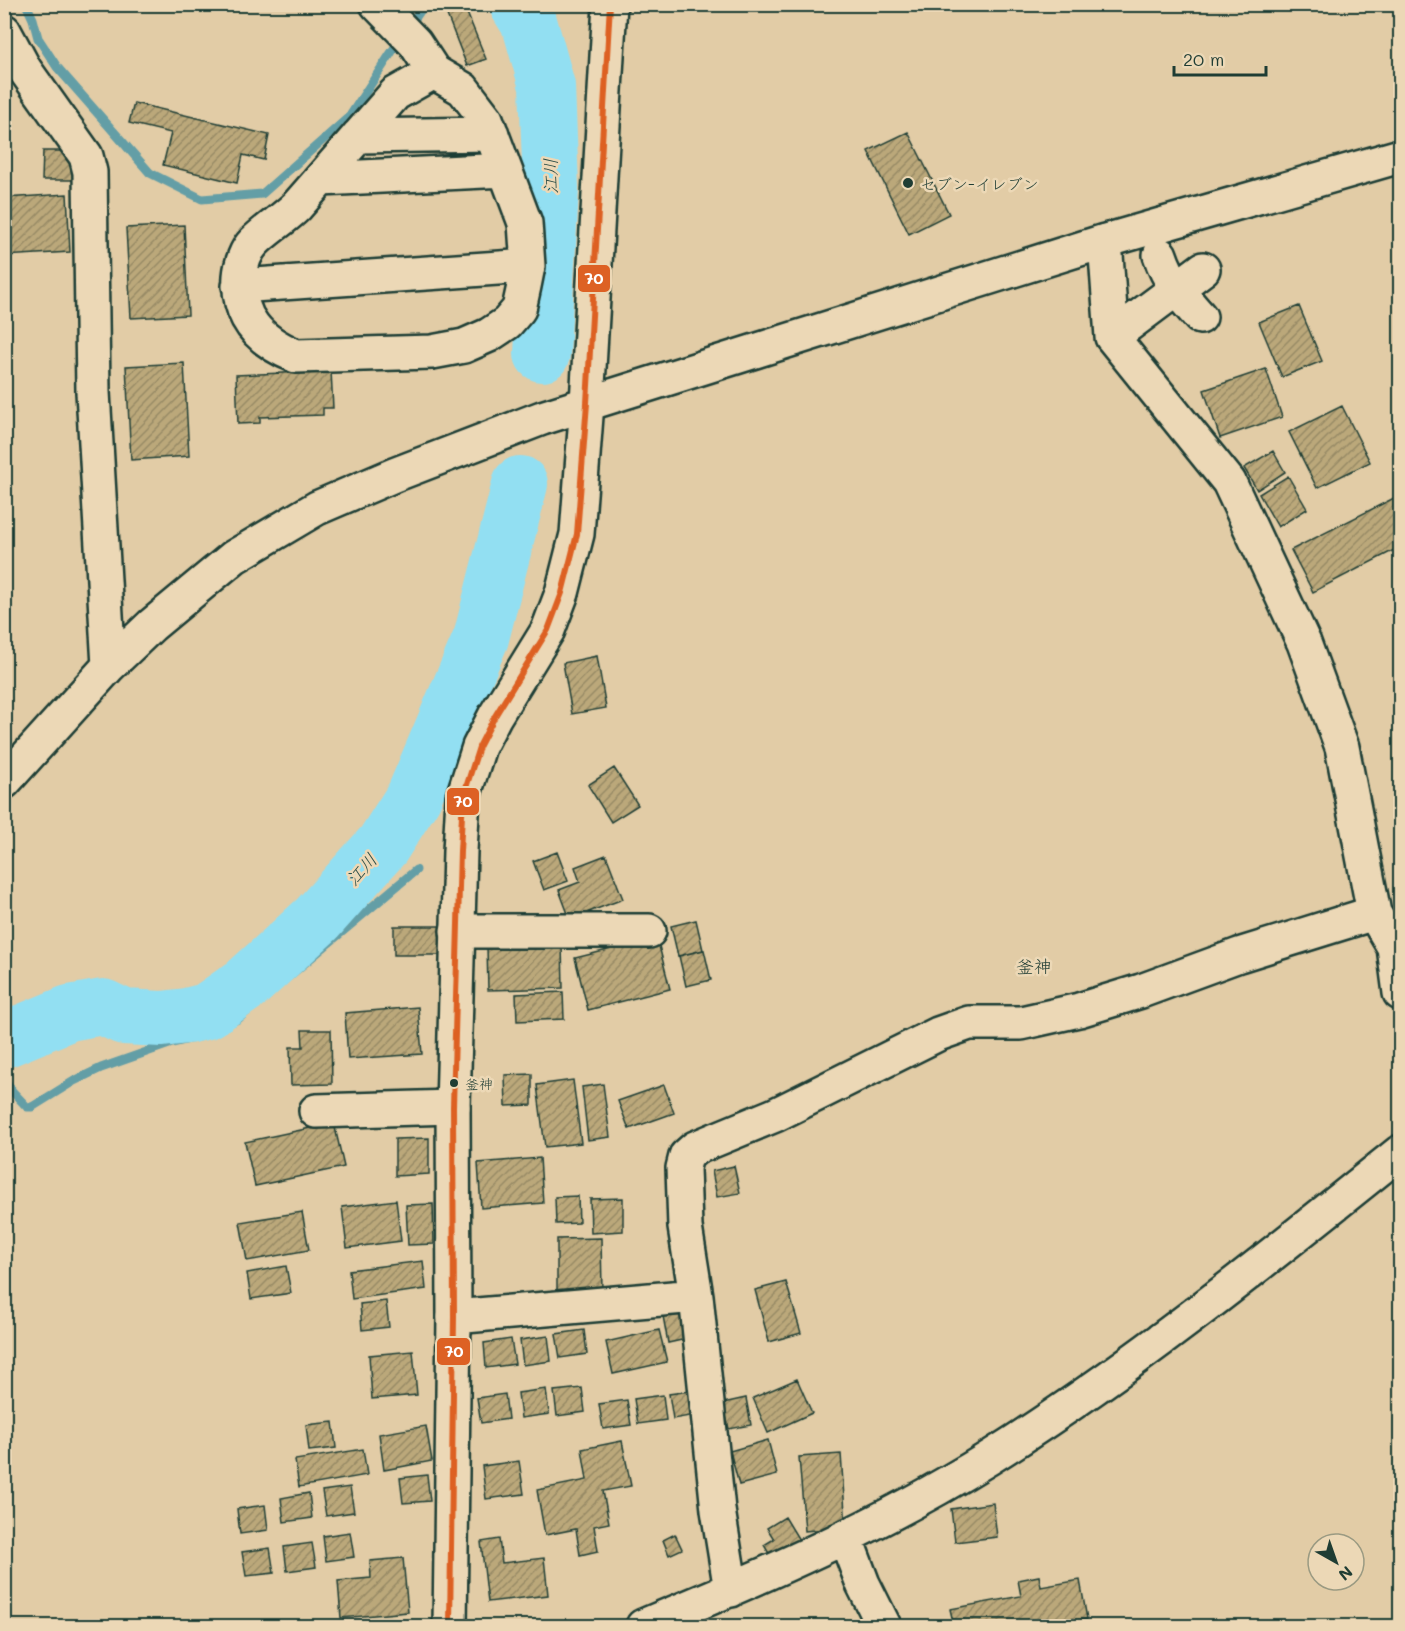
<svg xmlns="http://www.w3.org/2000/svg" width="1405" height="1631" viewBox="0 0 1405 1631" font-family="Mali,'Klee One',sans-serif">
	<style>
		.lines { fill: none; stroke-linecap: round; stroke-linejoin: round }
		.stream { stroke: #649ea6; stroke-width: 9 }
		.river { stroke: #92dff2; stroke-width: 56 }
		.building { fill: url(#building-hatch); stroke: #1f3d34; stroke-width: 1.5 }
		.minor-casing { stroke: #1f3d34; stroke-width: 38 }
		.major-casing { stroke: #1f3d34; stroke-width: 38 }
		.minor { stroke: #ecd8b6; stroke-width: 33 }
		.major { stroke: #ecd8b6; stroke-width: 33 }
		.bus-1-casing { stroke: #ecd8b6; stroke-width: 10 }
		.bus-1 { stroke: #dd6124; stroke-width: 6 }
		.poi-dot { fill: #1f3d34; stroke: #ecd8b6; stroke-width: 2 }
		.labels { text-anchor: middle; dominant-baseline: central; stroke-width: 5; stroke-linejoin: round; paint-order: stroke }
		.bus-label { font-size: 14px; fill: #1f3d34; stroke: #ecd8b6; text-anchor: start }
		.poi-label { font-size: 16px; fill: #1f3d34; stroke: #ecd8b6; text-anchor: start }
		.water-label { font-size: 18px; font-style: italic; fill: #2a4d47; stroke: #ecd8b6 }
		.neighbourhood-label { font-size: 18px; fill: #1f3d34; stroke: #ecd8b6 }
		.line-badge { stroke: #ecd8b6; stroke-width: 2 }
		.badge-label { font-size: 16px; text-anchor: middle; font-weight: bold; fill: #fff }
	</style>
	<defs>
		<pattern id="building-hatch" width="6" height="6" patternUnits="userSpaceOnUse" patternTransform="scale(1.5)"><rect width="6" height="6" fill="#bba87a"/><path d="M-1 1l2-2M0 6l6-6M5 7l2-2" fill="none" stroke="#978a65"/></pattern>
	</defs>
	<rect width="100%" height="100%" fill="#e2cca6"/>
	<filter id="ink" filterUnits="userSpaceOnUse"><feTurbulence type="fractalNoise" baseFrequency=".0167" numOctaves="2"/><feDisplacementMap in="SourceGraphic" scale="12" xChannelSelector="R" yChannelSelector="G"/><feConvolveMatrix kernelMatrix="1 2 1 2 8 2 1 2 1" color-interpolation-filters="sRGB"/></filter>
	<g filter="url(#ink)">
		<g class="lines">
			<!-- stream -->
			<path class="stream" d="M26,4L33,19L38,38L57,67L150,173L202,199L262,194L350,116L393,50L425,4
				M4,1078L12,1091L27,1107H32L74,1081L101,1068L172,1043L202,1036L238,1019L416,870"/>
			<!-- river -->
			<path class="river" d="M517,4L530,25L547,86L551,188L542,354
				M4,1040L69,1013L103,1007L124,1017L162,1019L187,1016L207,1011L246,984L317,919L383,845L414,796L481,638L520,484"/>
		</g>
		<!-- building -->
		<path class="building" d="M465,8L486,59L467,66L447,15Z
			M134,103L269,135L264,160L243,155L237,183L163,165L171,133L129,123Z
			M908,132L949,214L909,234L868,151Z
			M43,151H73V180H42Z
			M67,194L70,252L4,256V198Z
			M184,225L188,315L131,318L126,228Z
			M1299,306L1322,361L1282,377L1259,322Z
			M184,363L189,456L131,460L126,366Z
			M1266,369L1282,417L1220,438L1204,390Z
			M331,371L333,408H323V415L260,417V423L238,424L236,375Z
			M1342,406L1370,462L1317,488L1289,432Z
			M1273,451L1285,472L1257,490L1244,468Z
			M1288,476L1307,509L1278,527L1259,494Z
			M1394,498L1400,511V547L1313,592L1291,550Z
			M597,656L606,708L572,714L563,663Z
			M614,768L638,805L611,822L588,785Z
			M557,852L568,881L544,890L533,861Z
			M606,855L623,899L570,919L559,890L580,882L575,867Z
			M696,920L703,950L678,956L671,926Z
			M394,926H442V955H394Z
			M657,938L670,989L588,1010L575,958Z
			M562,944L563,988L488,990L487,946Z
			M704,950L711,980L686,986L679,956Z
			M563,992L564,1019L517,1021L516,994Z
			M418,1007L422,1054L348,1059L345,1013Z
			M302,1030H331L332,1084L291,1085L290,1047H303Z
			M532,1074V1105L506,1106L505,1075Z
			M573,1080L581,1143L545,1147L537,1085Z
			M603,1084L610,1137L588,1140L582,1087Z
			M664,1085L674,1113L629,1129L618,1101Z
			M334,1123L344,1167L255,1186L245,1142Z
			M429,1138V1174L395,1176V1139Z
			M540,1158L543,1203L481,1208L478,1163Z
			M734,1166L740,1193L717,1197L712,1171Z
			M578,1196L579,1223L556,1224L555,1197Z
			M623,1198V1231L591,1233L590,1199Z
			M396,1200L401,1241L347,1248L342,1207Z
			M433,1204L434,1244L408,1245L406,1205Z
			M302,1212L309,1250L247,1261L240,1222Z
			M601,1238L602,1291L557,1292V1239Z
			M423,1261L426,1289L352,1299L349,1270Z
			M286,1266L291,1293L251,1299L247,1273Z
			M786,1282L801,1333L769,1342L755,1290Z
			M386,1301L389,1327L362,1330L360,1304Z
			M686,1311L691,1338L668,1343L663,1316Z
			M584,1330L587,1354L560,1358L556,1334Z
			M659,1330L667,1362L613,1374L606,1342Z
			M548,1336L551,1361L523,1365L520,1340Z
			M511,1339L515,1364L486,1368L484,1343Z
			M413,1351L417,1395L372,1399L369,1355Z
			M797,1379L812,1413L768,1433L753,1398Z
			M582,1388L585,1412L557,1416L554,1391Z
			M546,1389L549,1414L521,1418L518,1393Z
			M697,1390L701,1414L673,1419L669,1394Z
			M505,1394L508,1419L481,1423L477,1398Z
			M663,1395L666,1420L638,1424L634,1399Z
			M746,1398L751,1425L729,1429L723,1403Z
			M627,1400L631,1425L603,1429L599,1404Z
			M333,1422L336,1448L309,1451L306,1425Z
			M426,1426L432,1461L384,1470L379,1434Z
			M768,1440L777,1475L739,1485L730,1451Z
			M622,1441L631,1486L603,1491L609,1523L594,1526L598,1551L580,1555L576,1529L545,1535L537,1490L587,1480L582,1449Z
			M363,1449L367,1475L299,1487L295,1460Z
			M841,1454L846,1527L805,1531L799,1457Z
			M519,1461L524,1494L486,1499L482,1466Z
			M427,1475L430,1501L403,1503L400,1478Z
			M350,1487L354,1512L326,1516L322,1491Z
			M309,1493L312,1518L284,1522L281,1498Z
			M993,1503L997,1537L955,1542L951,1509Z
			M265,1505L268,1530L240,1534L237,1509Z
			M785,1517L799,1540L771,1557L764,1545L774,1539L767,1528Z
			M350,1532L354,1557L326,1561L323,1536Z
			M675,1534L682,1549L669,1555L663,1540Z
			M499,1539L502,1563L544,1558L548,1595L488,1602L481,1542Z
			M312,1543L316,1567L287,1571L284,1547Z
			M270,1548L274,1573L246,1576L242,1552Z
			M403,1558L408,1612L341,1618L338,1581L371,1578L370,1561Z
			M1039,1576L1041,1587L1080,1580L1087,1619L1047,1626H954L950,1609L1021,1596L1018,1580Z"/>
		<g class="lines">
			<!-- minor casing -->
			<g class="minor-casing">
				<path id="minor" d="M377,4L415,43L434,72L463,89L486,119L525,223L528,266L524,286L519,309L507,323L489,335L464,346L432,352L296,356C259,341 237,317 240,276C241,264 246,250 254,242C267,229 284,219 297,206L395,94L434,72
					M4,31L25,70L86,156L90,172L93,392L109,666
					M358,136L492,134
					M321,179L505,170
					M1105,241L1112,337L1229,482L1304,643L1342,747L1374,913L1394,947L1400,993
					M1160,255C1168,280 1183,298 1200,317
					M239,286L528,266
					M1112,337L1203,269
					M4,782L109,666L152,625L234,557L317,508L394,475L542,418L1105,241L1400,156
					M457,931H649
					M316,1111L453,1107
					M454,1317L696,1296
					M846,1539L863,1584L884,1626
					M731,1590L718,1510L696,1296L685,1227L683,1168L686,1156L695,1148L775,1115L938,1034L969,1023H1021L1079,1010L1141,991L1239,955L1374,913
					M643,1626C762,1577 880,1526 989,1458C1134,1367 1267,1259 1400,1152"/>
			</g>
			<!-- major casing -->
			<g class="major-casing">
				<path id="major" d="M450,1626L454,1317L453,1107L460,851L463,797L479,747L495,716L548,630L562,593L577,534L587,403L610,4"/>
			</g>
			<!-- minor -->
			<use href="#minor" class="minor"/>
			<!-- major -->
			<use href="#major" class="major"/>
			<!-- bus-1 casing -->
			<g class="bus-1-casing">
				<path id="bus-1" d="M450,1626L454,1317L453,1107L460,851L463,797L479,747L495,716L548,630L562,593L577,534L587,403L610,4"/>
			</g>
			<!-- bus-1 -->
			<use href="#bus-1" class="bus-1"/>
		</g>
	</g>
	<!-- markers -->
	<g class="poi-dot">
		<circle cx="908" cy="183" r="6"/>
		<circle cx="454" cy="1083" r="5"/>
	</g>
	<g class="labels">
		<!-- bus labels -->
		<g class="bus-label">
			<text x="465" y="1083">釜神</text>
		</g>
		<!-- poi labels -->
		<g class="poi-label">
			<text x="920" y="183">セブン-イレブン</text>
		</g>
		<!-- water labels -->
		<g class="water-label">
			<text transform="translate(550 176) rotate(-91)">江川</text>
			<text transform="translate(361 869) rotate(-48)">江川</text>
		</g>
		<!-- neighbourhood labels -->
		<g class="neighbourhood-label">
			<text x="1034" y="966">釜神</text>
		</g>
	</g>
	<g class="line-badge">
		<rect x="577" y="264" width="34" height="29" rx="6" fill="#dd6124"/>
		<rect x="446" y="787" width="34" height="29" rx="6" fill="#dd6124"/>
		<rect x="436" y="1337" width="35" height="29" rx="6" fill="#dd6124"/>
	</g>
	<g class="badge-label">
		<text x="594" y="284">70</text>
		<text x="463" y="807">70</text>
		<text x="454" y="1357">70</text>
	</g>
	<!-- margin -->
	<rect width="1405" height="1631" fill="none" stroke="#ecd8b6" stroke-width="24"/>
	<rect x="12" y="12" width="1381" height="1607" fill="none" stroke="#1f3d34" stroke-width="2" filter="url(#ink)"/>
	<!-- north arrow -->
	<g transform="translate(1336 1562) rotate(140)"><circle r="28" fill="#ecd8b6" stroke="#9a9a82" stroke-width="1.5"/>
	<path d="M0-4.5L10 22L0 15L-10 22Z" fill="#1f3d34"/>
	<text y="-9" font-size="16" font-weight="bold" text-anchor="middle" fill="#1f3d34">N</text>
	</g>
	<!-- scale -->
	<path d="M1174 66v9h92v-9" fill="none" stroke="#1f3d34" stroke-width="3"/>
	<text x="1183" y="66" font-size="18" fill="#1f3d34" stroke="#ecd8b6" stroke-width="4.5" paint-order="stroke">20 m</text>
</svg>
